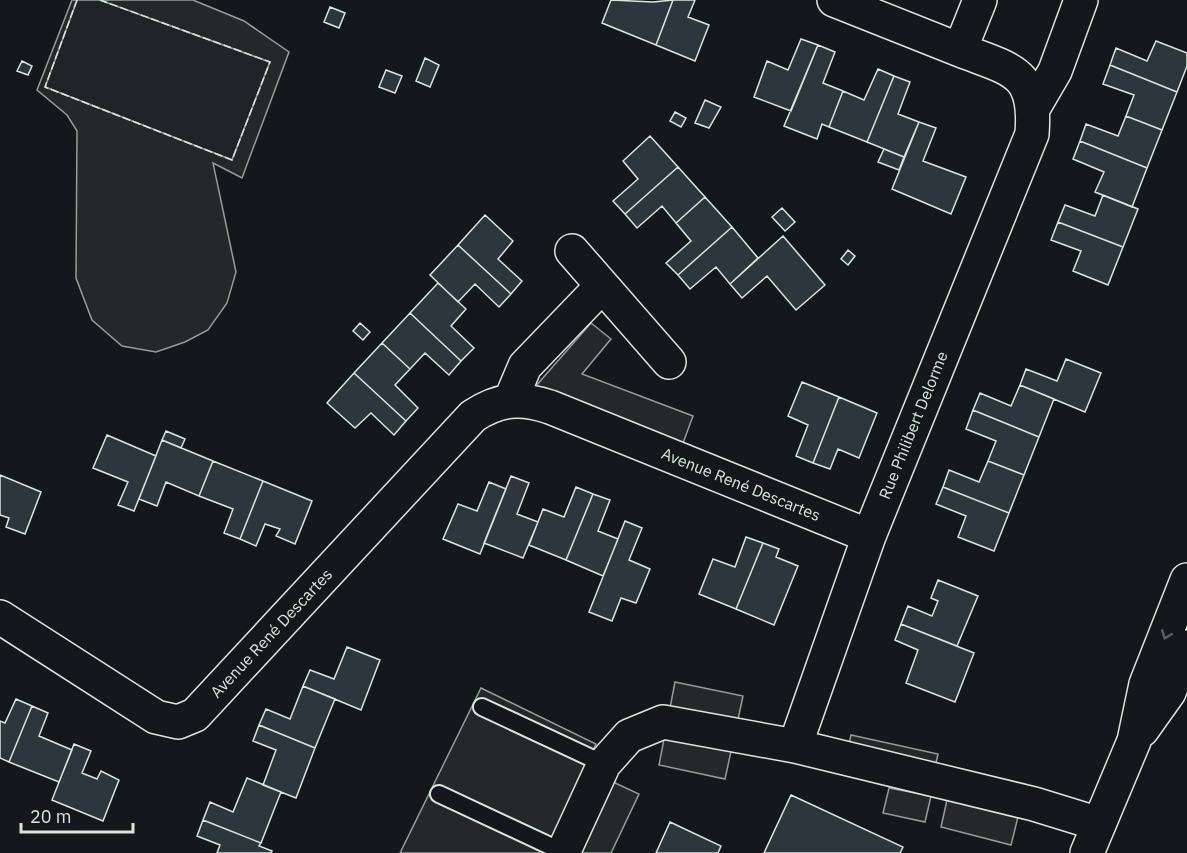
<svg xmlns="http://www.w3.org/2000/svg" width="1187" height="853" viewBox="0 0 1187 853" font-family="'IBM Plex Sans',sans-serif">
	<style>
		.green { fill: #202428; stroke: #939e99; stroke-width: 1.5 }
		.parking { fill: #24282b; stroke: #939e99; stroke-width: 1.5 }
		.building { fill: #2c363c; stroke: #d8e6dc; stroke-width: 1.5 }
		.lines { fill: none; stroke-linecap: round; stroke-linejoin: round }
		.lane-casing { stroke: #d8e6dc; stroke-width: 20 }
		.street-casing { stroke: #d8e6dc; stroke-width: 36 }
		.secondary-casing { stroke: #d8e6dc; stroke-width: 36 }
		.lane { stroke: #14181c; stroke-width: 16 }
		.street { stroke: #14181c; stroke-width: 33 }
		.secondary { stroke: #14181c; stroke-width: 33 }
		.fence { stroke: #d8e6dc; stroke-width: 1.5; stroke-dasharray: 8 3; stroke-linecap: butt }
		.oneway { stroke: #59605f }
		.labels { text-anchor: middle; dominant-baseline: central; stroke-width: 4.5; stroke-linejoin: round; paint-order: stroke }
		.street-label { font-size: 16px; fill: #d8e6dc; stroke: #14181c }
	</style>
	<rect width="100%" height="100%" fill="#14181c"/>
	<!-- green -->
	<path class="green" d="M77,0H100L270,62L232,160L45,87Z"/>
	<!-- parking -->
	<path class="parking" d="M72,0H77L45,87L232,160L270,62L100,0H193L244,21L289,52L242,178L213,163L236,272L227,303L208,330L185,342L156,352L122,346L92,320L76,278L77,131L67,115L37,90Z
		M591,323L611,339L582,374L693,416L683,443L535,387Z
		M675,682L743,696L725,779L659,765Z
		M481,688L596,744L546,853H400Z
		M851,735L938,754L936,763L849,744Z
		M613,782L639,794L611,853H580Z
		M889,788L931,796L925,822L883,813Z
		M947,800L1018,817L1011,845L941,827Z"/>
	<!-- building -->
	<path class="building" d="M611,0L653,2L673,0L656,45L602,23Z
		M673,0H695L688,17L709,25L695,61L656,45Z
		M330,7L345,13L339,28L324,22Z
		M801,39L818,45L791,111L754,97L767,61L788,70Z
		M1156,41L1187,53V66L1177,92L1110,65L1116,48L1147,61Z
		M818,45L835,52L823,83L843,91L829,127L822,124L817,139L784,126Z
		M425,58L439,65L430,87L416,81Z
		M22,61L32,66L28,75L17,71Z
		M1110,65L1177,92L1162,130L1126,116L1134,95L1103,84Z
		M878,69L894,76L867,142L829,127L843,91L864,100Z
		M386,70L402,76L395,93L379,87Z
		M894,76L910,82L898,114L919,122L904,157L867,142Z
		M705,100L721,107L709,128L695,123Z
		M675,112L686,118L681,127L670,121Z
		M1126,116L1162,130L1147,168L1080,141L1086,124L1118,136Z
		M919,122L936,128L923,161L966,177L951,214L892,189Z
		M650,136L678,167L625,214L613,201L638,179L623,161Z
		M1080,141L1147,168L1132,207L1095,192L1104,172L1073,159Z
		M884,149L904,157L899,170L878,162Z
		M678,167L705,197L676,223L662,206L637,228L625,214Z
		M1103,195L1138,209L1123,247L1058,222L1065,205L1095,216Z
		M705,197L732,227L678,275L666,263L691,241L676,223Z
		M782,208L795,222L785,231L772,217Z
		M485,215L513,241L498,259L522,281L511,294L458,245Z
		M1058,222L1123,247L1108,285L1073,271L1081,251L1051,240Z
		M732,227L758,258L730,284L716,267L690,289L678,275Z
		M783,236L825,285L796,310L767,276L742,298L730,284Z
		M458,245L511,294L499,307L475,284L458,302L430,275Z
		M848,250L855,256L848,265L841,259Z
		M438,283L466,309L451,326L474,348L461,361L410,313Z
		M410,313L461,361L449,375L425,353L410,369L382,343Z
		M360,323L370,332L363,340L353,331Z
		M382,343L410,369L395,385L418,408L406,421L354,373Z
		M1066,359L1101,373L1085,412L1020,385L1026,369L1057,381Z
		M354,373L406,421L394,435L371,413L355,428L327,403Z
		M802,382L839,397L813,463L796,456L808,425L788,416Z
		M1020,385L1054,399L1039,437L973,410L980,393L1011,406Z
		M839,397L877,413L859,458L838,449L830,469L813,463Z
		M973,410L1039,437L1024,475L988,461L996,441L966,429Z
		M166,431L185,439L181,448L162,440Z
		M107,435L156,456L134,511L118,505L128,482L93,468Z
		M162,440L213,461L199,496L166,482L157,506L139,499Z
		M213,461L263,481L240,539L224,533L233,509L199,496Z
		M988,461L1024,475L1009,513L943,487L949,470L979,482Z
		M0,475L41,492L25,534L6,527L9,518L0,515Z
		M511,476L529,483L517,514L538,522L523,558L484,543Z
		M263,481L312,501L295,544L276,536L280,529L265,524L256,546L240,539Z
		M489,482L506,489L480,554L443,539L458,504L477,511Z
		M576,487L593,494L566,560L529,545L543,509L564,517Z
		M943,487L1009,513L994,551L958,537L966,516L936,504Z
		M593,494L610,500L598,531L618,539L603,576L566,560Z
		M625,521L642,528L629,560L650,569L636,603L621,598L612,621L589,612Z
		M746,537L763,543L736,609L699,594L713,559L735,567Z
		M763,543L779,549L776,557L798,566L774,625L736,609Z
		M938,580L978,596L957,646L901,624L908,606L932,616L938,601L931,598Z
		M901,624L974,653L955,702L906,683L918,650L895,640Z
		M347,647L380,660L361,710L303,686L310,670L334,679Z
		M303,686L335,699L315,748L259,725L266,709L290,719Z
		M16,699L32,706L9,762L0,758V721L5,723Z
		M32,706L48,713L39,736L72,750L59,782L9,762Z
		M259,725L315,748L296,798L263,785L276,750L253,741Z
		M74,744L91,751L82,773L97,779L101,771L119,780L103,821L52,800Z
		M247,778L281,792L261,843L203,820L210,802L233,812Z
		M791,795L903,847L900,853H764Z
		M203,820L261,843L259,846L272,851L271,853H217L220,845L197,836Z
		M670,822L721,846L718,853H656Z"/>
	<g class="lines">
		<!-- lane casing -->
		<g class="lane-casing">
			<path id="lane" d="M482,707L604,764
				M439,794L563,852"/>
		</g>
		<!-- street casing -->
		<g class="street-casing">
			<path id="street" d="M834,0L960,50
				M1034,107L1055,71L1081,0
				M572,251L669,362
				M511,399L525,366L602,286
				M0,617L156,717L178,722L195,715L473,416C499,399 520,397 550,407L869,536
				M795,746L869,536L1032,134C1037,70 1011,70 960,50L980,0
				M563,853L604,764L629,736L663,722L795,746L1034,804L1099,824"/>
		</g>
		<!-- secondary casing -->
		<g class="secondary-casing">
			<path id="secondary" d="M1142,730L1169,692L1187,647
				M1087,853L1134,741L1146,684L1187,580"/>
		</g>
		<!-- lane -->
		<use href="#lane" class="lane"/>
		<!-- street -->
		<use href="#street" class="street"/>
		<!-- secondary -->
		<use href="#secondary" class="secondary"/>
		<!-- fence -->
		<path class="fence" d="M77,0L45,87L232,160L270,62L100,0"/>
	</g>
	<!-- one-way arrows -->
	<defs><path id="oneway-chevron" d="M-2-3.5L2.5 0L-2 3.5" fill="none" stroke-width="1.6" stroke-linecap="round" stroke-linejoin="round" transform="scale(1.5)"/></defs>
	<use class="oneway" href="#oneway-chevron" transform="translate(1166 635) rotate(111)"/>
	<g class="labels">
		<!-- street labels -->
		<g class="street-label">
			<text transform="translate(913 425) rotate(-68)">Rue Philibert Delorme</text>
			<text transform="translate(741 484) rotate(22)">Avenue René Descartes</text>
			<text transform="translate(271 633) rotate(-47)">Avenue René Descartes</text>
		</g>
	</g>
	<!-- scale -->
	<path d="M21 823v9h112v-9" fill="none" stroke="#d8e6dc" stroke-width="3"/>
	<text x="30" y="823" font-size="18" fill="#d8e6dc" stroke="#14181c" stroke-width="4.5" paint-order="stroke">20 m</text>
</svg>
